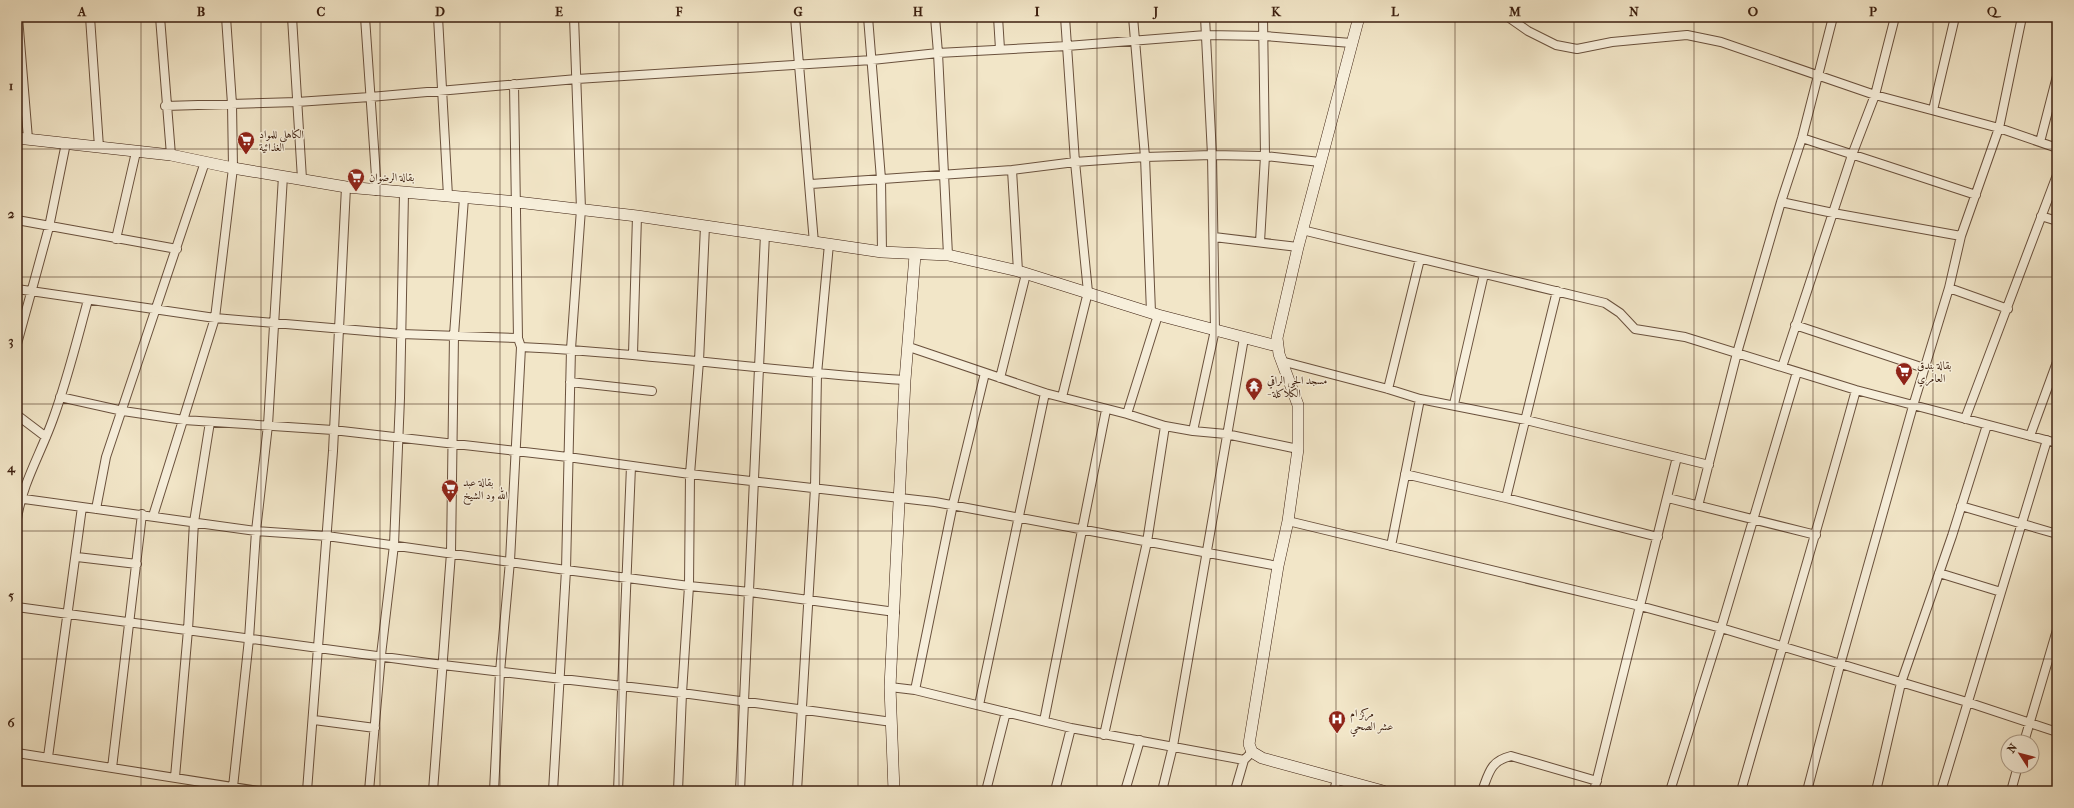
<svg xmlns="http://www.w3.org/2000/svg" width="2074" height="808" viewBox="0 0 2074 808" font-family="'IM FELL French Canon',Amiri,serif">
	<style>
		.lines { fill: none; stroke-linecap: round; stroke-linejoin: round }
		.street-casing { stroke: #6a513d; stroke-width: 10 }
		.secondary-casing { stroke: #3c1f0f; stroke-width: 12 }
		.street { stroke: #f7efdb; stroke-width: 8 }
		.secondary { stroke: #f7efdb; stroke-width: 11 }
		.grid { fill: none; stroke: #3c1f0f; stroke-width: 1; stroke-opacity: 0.55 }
		.labels { text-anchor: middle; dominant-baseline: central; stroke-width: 3; stroke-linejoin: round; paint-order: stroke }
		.poi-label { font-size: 11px; fill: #3c1f0f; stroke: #f7efdb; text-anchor: start }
		.neatline { fill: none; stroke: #3c1f0f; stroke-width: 1.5 }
		.grid-label { font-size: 13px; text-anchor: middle; font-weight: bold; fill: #3c1f0f }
	</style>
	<rect width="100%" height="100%" fill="#f2e6c8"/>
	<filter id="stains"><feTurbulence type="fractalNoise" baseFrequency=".005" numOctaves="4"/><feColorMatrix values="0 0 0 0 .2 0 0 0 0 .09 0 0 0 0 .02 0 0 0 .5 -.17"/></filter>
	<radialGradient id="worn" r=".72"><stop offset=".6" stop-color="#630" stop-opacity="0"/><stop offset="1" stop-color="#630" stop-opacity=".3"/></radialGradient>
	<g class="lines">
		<!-- street casing -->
		<g class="street-casing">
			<path id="street" d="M18,17L28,139
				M90,17L99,147
				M160,17L171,155
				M292,17L302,179
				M365,17L377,191
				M438,17L448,196
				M795,17L814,243
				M868,17L881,179L882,252
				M935,17L938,53L948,255
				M998,17L1000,49
				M1133,17L1145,157L1151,312
				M1508,17L1528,31L1556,45L1577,49L1612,42L1687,35L1721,42L1875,95L1999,128L2057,148
				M165,106L297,102L370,97L577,79L872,60L938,53L1067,46L1206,35L1265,36L1351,43
				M1933,110L1955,17
				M1802,138L1976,195
				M2040,142L2057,76
				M1012,170L1018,271
				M811,184L1012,170L1075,162L1145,157L1212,155L1265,156L1320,162
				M1781,202L1833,213L1961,236
				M2041,216L2057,221
				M17,220L177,249
				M1302,230L1605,303L1620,313L1635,329L1685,337L1856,390L2057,443
				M1214,237L1298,247
				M116,239L136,152
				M1260,242L1265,156L1263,17
				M1949,288L2008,309
				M17,289L215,318L401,334L518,338
				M1795,325L1924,368
				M17,344L49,227L66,143
				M521,347C650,353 777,372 905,380
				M909,347L1045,393L1127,414L1165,426L1193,431L1226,434L1298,449
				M633,354L637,216
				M1281,361L1388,389L1420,399L1526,420L1709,465
				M1782,367L1852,155L1875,95L1895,17
				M1000,378L1026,274
				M570,382L652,391
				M1388,389L1420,259
				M60,397L123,411L184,420L333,430L568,457L690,474L935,502L1278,566
				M1062,397L1088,292L1075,162L1065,17
				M1454,404L1484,274
				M1127,414L1158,315
				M17,415L46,437
				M1965,419L2057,175
				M1193,431L1215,330L1212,155L1205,17
				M2030,436L2057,362
				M1405,474L1506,498L1658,537
				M17,498L256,531L327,536L566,570L689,586L750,592L895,612
				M1506,498L1557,291
				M1668,498L1816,535
				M1698,506L1737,353L1781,202L1802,138L1833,17
				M1961,506L2057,534
				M96,509L106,457L205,162
				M153,516L215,318L233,168L232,104L226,17
				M17,519C22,484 41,453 53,419C67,381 77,340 88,300
				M1288,521L1640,606L1721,628L1967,702L2057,732
				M1391,546L1420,399
				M77,557L137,564
				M1939,573L2001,592
				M17,607L443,665L682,693L892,722
				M890,687L915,690L1071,728L1244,760
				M915,690L953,504L985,373
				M979,705L1045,393
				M314,720L375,728
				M1044,721L1106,410
				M1104,735L1147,542L1165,426
				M2024,742L2057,630
				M17,753L258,791
				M48,757L82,507
				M112,768L142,514
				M175,777L188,630L194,522L210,422
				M233,787L249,639L256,531L268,425L283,176
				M307,791L333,451L346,187
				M369,791L381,655L394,545L400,398L404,193
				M433,791L451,553L454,335L464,198
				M494,791L500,672L510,561L521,347L518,338L514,84
				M553,791L566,570L571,349L581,209L574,17
				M618,791L631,466
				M678,791L682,693L689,586L690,474L699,361L705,226
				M740,791L765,234
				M797,791L815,488L817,374L829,244
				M986,791L1006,712
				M1055,791L1071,728
				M1125,791L1140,740
				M1162,791L1173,746L1244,338
				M1235,791L1244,760L1252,752
				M1334,791L1337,779
				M1482,791C1489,773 1490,761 1511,756L1597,781
				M1594,791L1677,457
				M1670,791L1721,628L1797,372
				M1741,791C1779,657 1819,524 1856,390
				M1807,791L1840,665L1913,406L1949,288L1961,236L1999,128L2022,17
				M1876,791L1901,683L1952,536L1987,425
				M1941,791L2047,440
				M2011,791L2018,766"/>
		</g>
		<!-- secondary casing -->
		<g class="secondary-casing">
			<path id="secondary" d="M1359,17L1298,247L1277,338L1279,354L1298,405V449L1288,521L1278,566L1249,744L1252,752L1262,758L1383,791
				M17,138L171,155L233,168L346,187L517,202L637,216L882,252L948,255L1018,271L1158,315L1277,346
				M894,791L890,687L905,380L915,255"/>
		</g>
		<!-- street -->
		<use href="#street" class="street"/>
		<!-- secondary -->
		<use href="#secondary" class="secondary"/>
	</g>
	<!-- grid -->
	<path class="grid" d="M141,17V791M261,17V791M380,17V791M500,17V791M619,17V791M738,17V791M858,17V791M977,17V791M1097,17V791M1216,17V791M1336,17V791M1455,17V791M1574,17V791M1694,17V791M1813,17V791M1933,17V791M17,149H2057M17,277H2057M17,404H2057M17,531H2057M17,659H2057"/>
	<!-- icons -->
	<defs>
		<g id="supermarket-pin" transform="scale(0.9)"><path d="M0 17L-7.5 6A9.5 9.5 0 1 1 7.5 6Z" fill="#8f2418" stroke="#f7efdb"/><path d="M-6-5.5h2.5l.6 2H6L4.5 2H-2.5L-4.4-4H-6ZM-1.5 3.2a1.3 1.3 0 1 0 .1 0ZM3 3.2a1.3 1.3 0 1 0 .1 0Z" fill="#fff"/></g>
		<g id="temple-pin" transform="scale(0.9)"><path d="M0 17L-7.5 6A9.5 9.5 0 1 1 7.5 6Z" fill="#8f2418" stroke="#f7efdb"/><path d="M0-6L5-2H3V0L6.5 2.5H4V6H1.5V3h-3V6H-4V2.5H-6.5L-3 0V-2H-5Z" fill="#fff"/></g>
		<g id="hospital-pin" transform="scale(0.9)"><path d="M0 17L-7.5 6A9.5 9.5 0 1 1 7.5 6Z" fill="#8f2418" stroke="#f7efdb"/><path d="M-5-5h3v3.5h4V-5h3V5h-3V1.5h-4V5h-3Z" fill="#fff"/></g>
	</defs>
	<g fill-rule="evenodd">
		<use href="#supermarket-pin" x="246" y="140"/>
		<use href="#supermarket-pin" x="356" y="177"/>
		<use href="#supermarket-pin" x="1904" y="371"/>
		<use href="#temple-pin" x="1254" y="386"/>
		<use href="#supermarket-pin" x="450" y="488"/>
		<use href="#hospital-pin" x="1337" y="719"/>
	</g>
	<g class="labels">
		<!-- poi labels -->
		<g class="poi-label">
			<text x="259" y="134">الكاهلي للمواد<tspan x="259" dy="13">الغذائية</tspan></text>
			<text x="369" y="177">بقالة الرضوان</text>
			<text x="1917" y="365">بقالة بندق<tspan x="1917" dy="13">العامري</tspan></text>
			<text x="1267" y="380">مسجد الحي الراقي<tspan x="1267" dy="13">- الكلاكلة</tspan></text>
			<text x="463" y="482">بقالة عبد<tspan x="463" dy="13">الله ود الشيخ</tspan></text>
			<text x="1350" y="713">مركز ام<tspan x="1350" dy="13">عشر الصحي</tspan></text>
		</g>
	</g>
	<!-- margin -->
	<rect width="2074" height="808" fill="none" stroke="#f2e6c8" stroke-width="44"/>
	<!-- north arrow -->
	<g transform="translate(2020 754) rotate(306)"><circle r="19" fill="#f7efdb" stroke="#ac9c89"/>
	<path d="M0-3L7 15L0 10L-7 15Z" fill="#8f2418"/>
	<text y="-6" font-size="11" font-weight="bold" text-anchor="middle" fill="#3c1f0f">N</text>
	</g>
	<rect x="22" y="22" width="2030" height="764" class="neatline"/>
	<g class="grid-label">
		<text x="82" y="16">A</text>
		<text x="201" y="16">B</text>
		<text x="321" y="16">C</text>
		<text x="440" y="16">D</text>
		<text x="559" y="16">E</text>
		<text x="679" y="16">F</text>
		<text x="798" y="16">G</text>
		<text x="918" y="16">H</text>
		<text x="1037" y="16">I</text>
		<text x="1156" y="16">J</text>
		<text x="1276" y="16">K</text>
		<text x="1395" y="16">L</text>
		<text x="1515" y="16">M</text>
		<text x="1634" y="16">N</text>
		<text x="1753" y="16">O</text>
		<text x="1873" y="16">P</text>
		<text x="1992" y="16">Q</text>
		<text x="11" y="90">1</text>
		<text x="11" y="218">2</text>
		<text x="11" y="345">3</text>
		<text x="11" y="472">4</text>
		<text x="11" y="600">5</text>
		<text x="11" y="727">6</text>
	</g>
	<rect width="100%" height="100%" filter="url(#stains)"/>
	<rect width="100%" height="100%" fill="url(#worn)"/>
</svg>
